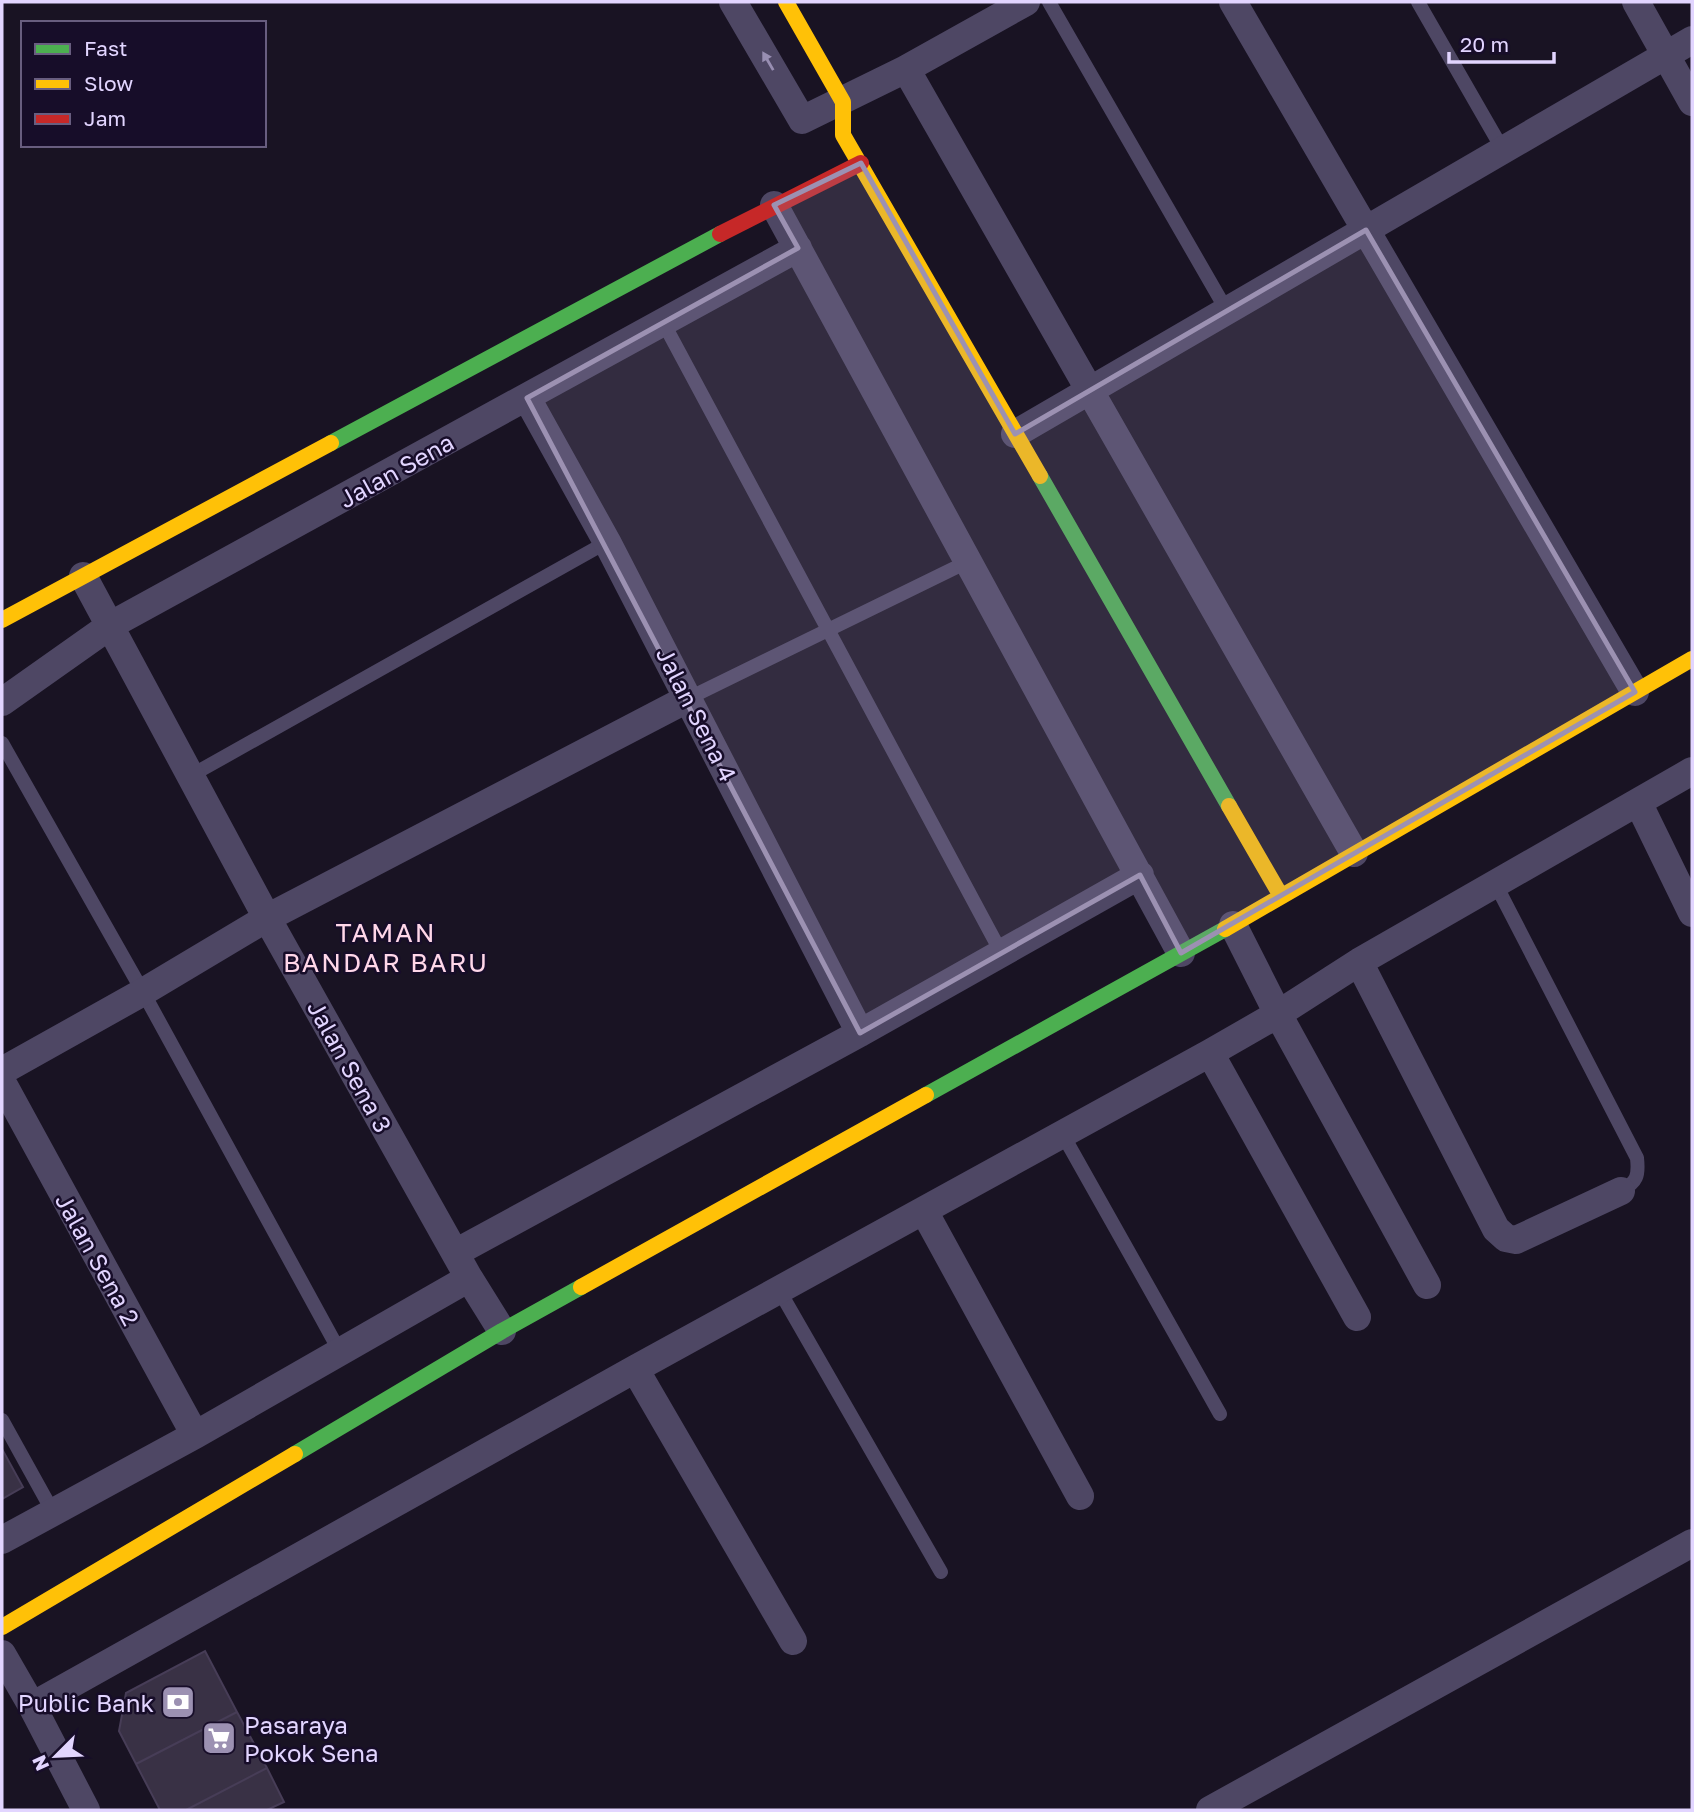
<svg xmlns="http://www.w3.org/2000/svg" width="1694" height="1812" viewBox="0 0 1694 1812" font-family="'Golos Text',sans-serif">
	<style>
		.building { fill: #393145; stroke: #473d57; stroke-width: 2 }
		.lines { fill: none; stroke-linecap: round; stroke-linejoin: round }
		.lane { stroke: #4e4764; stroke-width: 14 }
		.street { stroke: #4e4764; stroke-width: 28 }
		.fast { stroke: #4caf50; stroke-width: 16 }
		.slow { stroke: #ffc107; stroke-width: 16 }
		.jam { stroke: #c62828; stroke-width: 16 }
		.oneway { fill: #988eb2 }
		.marked { fill: #9c91b2; fill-opacity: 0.2; stroke: #9c91b2; stroke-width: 5; stroke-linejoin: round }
		.labels { text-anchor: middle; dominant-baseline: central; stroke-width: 5; stroke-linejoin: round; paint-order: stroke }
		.street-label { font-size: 24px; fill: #e2d5ff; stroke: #170d29 }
		.poi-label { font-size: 24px; fill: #e2d5ff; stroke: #170d29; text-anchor: end }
		.neighbourhood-label { font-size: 26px; letter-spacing: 2px; fill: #ffd7e9; stroke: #170d29 }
	</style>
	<rect width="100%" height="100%" fill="#191323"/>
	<!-- building -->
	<path class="building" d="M2,1449L23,1487L2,1499Z
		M205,1651L237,1712L136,1764L119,1731L126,1693Z
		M237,1712L267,1768L186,1810H160L136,1764Z
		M267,1768L284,1802L267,1810H186Z"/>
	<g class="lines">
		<!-- lane -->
		<path class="lane" d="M1049,2L1227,311
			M1418,2L1503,150
			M663,322L1002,954
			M689,698L967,562
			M2,743L143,992L340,1352
			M192,775L607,542
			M1496,885L1637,1158C1639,1176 1637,1182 1621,1191
			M1063,1135L1220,1414
			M779,1290L941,1572
			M2,1420L53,1512"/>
		<!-- street -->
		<path class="street" d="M733,2L802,120
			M1233,2L1635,692
			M1636,2L1692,102
			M906,69L1354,853
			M802,120L906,69L1026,2
			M774,205L1181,953
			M527,398L607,542L860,1033
			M1015,434L1692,40
			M83,576L267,918L469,1278L502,1331
			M2,702L111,625L798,248
			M1638,802L1692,913
			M1233,925L1278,1014L1427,1285
			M1359,962L1496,1229L1506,1238L1516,1240L1621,1191
			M1210,1053L1357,1317
			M2,1071L143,992L267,918L689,698
			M2,1082L195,1435
			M924,1211L1080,1496
			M455,1253L860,1033L1140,875
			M635,1369L793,1641
			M2,1540L195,1435L469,1278
			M2,1654L32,1706L86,1810
			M32,1706L635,1369L1210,1053L1278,1014L1359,962L1692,771
			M1210,1810L1692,1543"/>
		<!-- fast -->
		<path class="fast" d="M331,443L720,234
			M1040,476L1229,806
			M926,1095L1225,929
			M295,1454L502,1331L581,1287"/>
		<!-- slow -->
		<path class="slow" d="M786,2L843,102V135L1040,476
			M2,620L331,443
			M1229,806L1281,896
			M1225,929L1692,659
			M581,1287L926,1095
			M2,1627L295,1454"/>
		<!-- jam -->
		<path class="jam" d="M720,234L861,163"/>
	</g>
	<!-- one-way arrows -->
	<defs><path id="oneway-solid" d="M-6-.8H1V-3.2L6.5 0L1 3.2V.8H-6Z" transform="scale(1.75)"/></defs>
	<use class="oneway" href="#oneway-solid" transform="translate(768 61) rotate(-120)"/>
	<!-- marked area -->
	<path class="marked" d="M861,163L1015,434L1366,230L1635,692L1181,953L1140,875L860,1033L527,398L798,248L774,205Z"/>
	<!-- icons -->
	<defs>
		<g id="bank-square" transform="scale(1.75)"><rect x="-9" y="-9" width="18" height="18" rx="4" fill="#9c91b2" stroke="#170d29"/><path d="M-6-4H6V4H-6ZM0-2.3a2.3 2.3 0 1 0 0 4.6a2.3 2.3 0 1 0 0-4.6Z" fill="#fff"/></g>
		<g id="supermarket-square" transform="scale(1.75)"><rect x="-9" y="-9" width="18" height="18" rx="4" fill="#9c91b2" stroke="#170d29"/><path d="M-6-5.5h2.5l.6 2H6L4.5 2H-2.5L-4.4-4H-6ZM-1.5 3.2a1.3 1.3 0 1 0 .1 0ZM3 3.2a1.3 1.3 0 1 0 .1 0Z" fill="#fff"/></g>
	</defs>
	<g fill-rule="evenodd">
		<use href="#bank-square" x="178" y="1702"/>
		<use href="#supermarket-square" x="219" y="1738"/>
	</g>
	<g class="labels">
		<!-- street labels -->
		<g class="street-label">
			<text transform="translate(396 470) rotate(-29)">Jalan Sena</text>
			<text transform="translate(697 714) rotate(63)">Jalan Sena 4</text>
			<text transform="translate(350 1066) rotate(61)">Jalan Sena 3</text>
			<text transform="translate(98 1259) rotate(61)">Jalan Sena 2</text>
		</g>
		<!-- poi labels -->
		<g class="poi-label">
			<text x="154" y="1702">Public Bank</text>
			<text x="244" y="1724" text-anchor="start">Pasaraya<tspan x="244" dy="28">Pokok Sena</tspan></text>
		</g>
		<!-- neighbourhood labels -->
		<g class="neighbourhood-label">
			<text x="386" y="932">TAMAN<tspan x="386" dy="30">BANDAR BARU</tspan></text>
		</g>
	</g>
	<!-- border -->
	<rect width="1694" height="1812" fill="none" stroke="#e2d5ff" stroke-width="7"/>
	<!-- legend -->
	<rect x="21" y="21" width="245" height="126" fill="#170d29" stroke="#685d7f" stroke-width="2"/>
	<rect x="35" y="44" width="35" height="10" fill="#4caf50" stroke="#685d7f" stroke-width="2"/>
	<text x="84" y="56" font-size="21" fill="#e2d5ff">Fast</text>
	<rect x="35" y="79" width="35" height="10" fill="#ffc107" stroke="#685d7f" stroke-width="2"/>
	<text x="84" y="91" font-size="21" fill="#e2d5ff">Slow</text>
	<rect x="35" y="114" width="35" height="10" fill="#c62828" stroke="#685d7f" stroke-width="2"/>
	<text x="84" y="126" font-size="21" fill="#e2d5ff">Jam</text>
	<!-- north arrow -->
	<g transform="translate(56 1756) rotate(246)" stroke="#170d29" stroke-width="5" paint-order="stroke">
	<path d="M0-5L12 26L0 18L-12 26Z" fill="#e2d5ff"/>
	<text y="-10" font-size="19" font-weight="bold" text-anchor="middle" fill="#e2d5ff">N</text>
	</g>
	<!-- scale -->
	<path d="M1449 52v10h105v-10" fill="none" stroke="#e2d5ff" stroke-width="3.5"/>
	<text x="1460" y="52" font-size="21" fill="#e2d5ff" stroke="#170d29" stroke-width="5" paint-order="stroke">20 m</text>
</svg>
